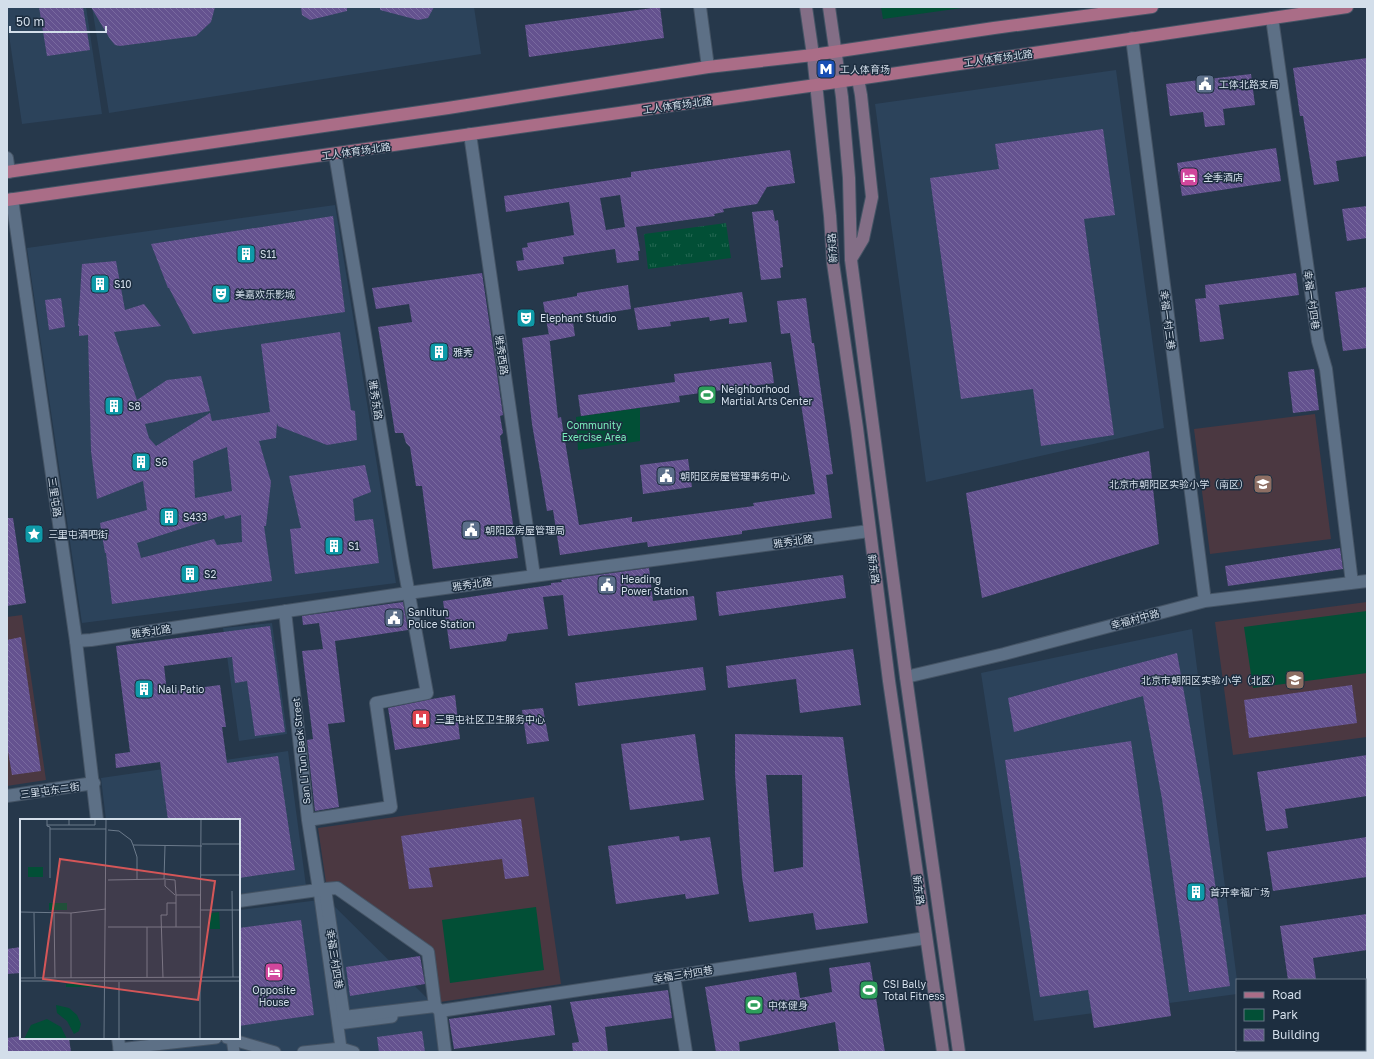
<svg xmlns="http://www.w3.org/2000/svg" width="1374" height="1059" viewBox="0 0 1374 1059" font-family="'Golos Text','Noto Sans SC',sans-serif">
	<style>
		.built { fill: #2c435b }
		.education { fill: #4b3841 }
		.grass { fill: url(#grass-tufts) }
		.park { fill: #024f36 }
		.building { fill: url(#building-back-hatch); fill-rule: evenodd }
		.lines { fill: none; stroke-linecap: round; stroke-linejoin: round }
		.pedestrian-casing { stroke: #455465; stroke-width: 13 }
		.minor-casing { stroke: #455465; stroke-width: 14 }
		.tertiary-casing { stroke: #455465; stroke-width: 14 }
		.secondary-casing { stroke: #455465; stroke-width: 14 }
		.primary-casing { stroke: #455465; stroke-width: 14 }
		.pedestrian { stroke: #5d7086; stroke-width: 11 }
		.minor { stroke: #5d7086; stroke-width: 12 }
		.tertiary { stroke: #5d7086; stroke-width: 12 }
		.secondary { stroke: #836e86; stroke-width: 12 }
		.primary { stroke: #aa6d87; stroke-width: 12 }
		.labels { text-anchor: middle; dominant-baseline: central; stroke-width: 3; stroke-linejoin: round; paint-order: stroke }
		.street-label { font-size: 10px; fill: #d3deea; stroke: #1d2e40 }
		.poi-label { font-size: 10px; fill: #d3deea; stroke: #1d2e40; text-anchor: start }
		.park-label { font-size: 10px; fill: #7befbd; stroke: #1d2e40 }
		.inset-road { fill: none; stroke: #6b7a8b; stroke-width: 1 }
		.view { fill: #d55658; fill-opacity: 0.15; stroke: #d55658; stroke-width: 2 }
		.inset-edge { fill: none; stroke: #d3deea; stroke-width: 2 }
	</style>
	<defs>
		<pattern id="grass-tufts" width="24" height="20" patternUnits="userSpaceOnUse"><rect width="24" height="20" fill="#024f36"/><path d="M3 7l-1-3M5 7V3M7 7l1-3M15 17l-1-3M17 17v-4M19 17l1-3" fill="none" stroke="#266853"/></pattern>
		<pattern id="building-back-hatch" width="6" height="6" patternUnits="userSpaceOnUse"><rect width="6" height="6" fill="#64528f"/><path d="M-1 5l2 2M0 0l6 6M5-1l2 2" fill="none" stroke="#796a9f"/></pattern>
	</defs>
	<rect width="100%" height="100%" fill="#26384b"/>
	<!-- built -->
	<path class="built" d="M7,7H86L102,114L22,124L7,21Z
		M92,7H474L481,54L109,113Z
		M1116,70L1164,428L926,482L875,104Z
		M335,205L396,583L82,623L27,248Z
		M272,623L287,734L239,741L223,628Z
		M1192,629L1237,980V994L1034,1021L981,673Z
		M288,751L306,886L239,894V820H106L101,778Z
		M327,899L435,1006L442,1052H134L133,1038H239V910Z"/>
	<!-- education -->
	<path class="education" d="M1315,414L1331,539L1210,554L1194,429Z
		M1367,602V737L1233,755L1215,622Z
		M22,615L46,780L7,786V617Z
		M534,797L561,984L440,1002L432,949L341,889L340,881L326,883L318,828Z"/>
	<!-- grass -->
	<path class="grass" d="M726,223L731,258L648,269L644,234Z"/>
	<!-- park -->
	<path class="park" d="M881,7H969L883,19Z
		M640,408V441L578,450L576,417Z
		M1367,611V673L1253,688L1244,627Z
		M536,907L544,970L450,983L442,920Z"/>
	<!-- building -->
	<path class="building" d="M39,7H83L90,50L47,56Z
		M91,7H215L211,22L196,36L120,46L115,45L110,39Z
		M301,7H347V11L310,20L302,15Z
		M380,7H434L428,18L418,20L380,10Z
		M660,7L664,38L529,57L525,25Z
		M1367,58V156L1336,161L1339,181L1314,185L1303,116H1300L1293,68Z
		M1251,74L1255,105L1223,109L1225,125L1205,127L1203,112L1170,116L1166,84Z
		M1103,129L1115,215L1084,219L1114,435L1041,446L1033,389L961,399L930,178L999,169L995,144Z
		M1276,148L1281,181L1182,196L1177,163Z
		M790,150L795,183L767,187L757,204L723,209L724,212L714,214L715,216L636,227L640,251H638L639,260L617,263L615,249L563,257L564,264L518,271L516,261L524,260L522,248L528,247L527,243L574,235L569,202L506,212L504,196L631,177V172ZM620,195L625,227L606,230L600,198Z
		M1367,206V238L1347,241L1342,209Z
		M773,210L775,221L778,220L783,267L780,268L781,278L761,280L752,212Z
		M333,216L345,312L193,334L169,288H168L151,244Z
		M116,261L125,310L144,304L161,326L114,332L137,400L167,380L201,376L210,411L145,424L149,438L156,446L210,413L212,421L270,412L261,344L340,332L351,410L355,411L357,440L327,445L278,426L277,423L276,438L259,441L271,482L266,526H264L272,581L112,604L106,553H105L100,523L147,510L143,481L97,499L91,451L88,335L79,336V326H78L82,264ZM227,447L232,491L195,498L193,461ZM224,515L225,519L241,515L242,542L217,545L214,539L141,558L137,543Z
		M482,273L503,415L500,416L503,433L500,436L518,558L433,569L422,486H416L410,447L406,443L403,433H395L378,327L412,322L409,304L376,309L372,288Z
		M1296,273L1299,295L1219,305L1224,339L1200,342L1195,299L1206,298L1205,285Z
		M628,285L631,309L599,314V311L572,315L575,336L550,341L543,302L577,296V293Z
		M1367,287V348L1343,351L1335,292Z
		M742,292L747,322L729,324V318L710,321L709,317L670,322L671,326L638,330L634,308Z
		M61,298L65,327L49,330L45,300Z
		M806,298L812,343H814L833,474L826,475L832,518L742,531V534L648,547L647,542L560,555L553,510L547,511L532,424L522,338L549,334L558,418L561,417L579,525L632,517V522L754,506L753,503L815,494L790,333L781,334L777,301Z
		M771,362L774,383L679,396L680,402L581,416L578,395L675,382L674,374Z
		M1314,369L1319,410L1293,413L1288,372Z
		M1149,451L1159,544L982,598L966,493Z
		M688,459L692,487L643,494L640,465Z
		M365,465L371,492L353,499L355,521L373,519L379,563L295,574L290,529L301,528L289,476Z
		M7,518H13L26,603L7,606Z
		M1340,548L1343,569L1228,586L1225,566Z
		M649,568L653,601L694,596L697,620L568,636L563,595L543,597L548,629L508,634L506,641L450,649L443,601L551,585V583L562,582L561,580Z
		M843,575L846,598L719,616L716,592Z
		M403,602L408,630L335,641L345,722L328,724L339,807L315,811L307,740L313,739L302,651L323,649L319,623L303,625L302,616Z
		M270,626L285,732L255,736L247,681L235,683L232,657L164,666L167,692L220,685L226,727H222L227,763L278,756L295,870L239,878V820H168L160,762L116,768L115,754L130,752L116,646Z
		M21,637L41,771L12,775L7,745V640Z
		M853,649L861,705L800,713L796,679L728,688L726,666Z
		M1177,653L1202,794L1230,986L1189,992L1162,799L1143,696L1014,732L1008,698Z
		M703,667L706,690L578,706L575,683Z
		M1352,685L1357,723L1249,738L1244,700Z
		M455,695L460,739L395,750L388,708L432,699Z
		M543,708L549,741L527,744L522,710Z
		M695,734L704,800L630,810L621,744Z
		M735,734L843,737L868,923L816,930L813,913L749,922L742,877L735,774ZM766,775H802L803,867L774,872Z
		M1131,741L1171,1016L1094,1028L1088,990L1040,997L1005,760Z
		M1367,755V796L1285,809L1288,828L1266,831L1257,772Z
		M521,819L529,876L505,879L502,859L429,868L433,887L409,889L401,836Z
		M679,836L680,841L710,837L719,894L686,899L685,894L616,904L608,846Z
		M1367,837V877L1273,891L1267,852Z
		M1367,914V950L1313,958L1316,979L1288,980L1280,926Z
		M301,920L314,1015L239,1026V928Z
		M21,947V973L7,974V949Z
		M420,956L425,984L350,996L346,967Z
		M870,962L885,1052H839L835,1022L739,1042L740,1052H716L705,987L796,972L800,998L832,992L829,968Z
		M668,990L672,1018L605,1027L608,1052H573L572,1043L579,1042L570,1002Z
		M551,1005L555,1035L454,1049L449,1019Z
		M422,1031L425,1052H379L377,1037Z
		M21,1036V1038H69L71,1052H7V1038Z"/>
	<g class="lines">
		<!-- pedestrian casing -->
		<g class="pedestrian-casing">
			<path id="pedestrian" d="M319,890L341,1048
				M338,1024L392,1017
				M227,1038L275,1052
				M232,1039L234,1052
				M119,1049L216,1038
				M303,1052L341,1048L354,1052"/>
		</g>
		<!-- minor casing -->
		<g class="minor-casing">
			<path id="minor" d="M700,7L708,67
				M1272,18L1318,341L1326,369L1352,583
				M1132,38L1205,601
				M470,134L534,576
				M285,611L308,820L319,890
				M76,641L91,640L408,593L869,531
				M906,677L1004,654L1205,601L1367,581
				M7,796L94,783
				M308,820L391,807L376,703L427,693L403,562L335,154
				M325,889L337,888L428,952L435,1006
				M239,901L325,889L344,1017L435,1006L440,1011L445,1052
				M674,976L686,1052
				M440,1011L926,938"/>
		</g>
		<!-- tertiary casing -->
		<g class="tertiary-casing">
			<path id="tertiary" d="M7,158L9,172
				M12,199L76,641L97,820
				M118,1038L120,1052"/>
		</g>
		<!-- secondary casing -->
		<g class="secondary-casing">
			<path id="secondary" d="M806,7L813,55L830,216L833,263L857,428L889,681L943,1052
				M829,7L842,97L849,178L851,260L906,677L959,1052
				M851,259L863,239L872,197L861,95L858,79"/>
		</g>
		<!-- primary casing -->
		<g class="primary-casing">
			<path id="primary" d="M7,172L448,108L708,67L813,55L994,28L1152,7
				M7,200L816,85L1347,7"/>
		</g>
		<!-- pedestrian -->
		<use href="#pedestrian" class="pedestrian"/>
		<!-- minor -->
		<use href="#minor" class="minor"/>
		<!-- tertiary -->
		<use href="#tertiary" class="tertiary"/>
		<!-- secondary -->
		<use href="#secondary" class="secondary"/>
		<!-- primary -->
		<use href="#primary" class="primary"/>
	</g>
	<!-- icons -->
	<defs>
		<g id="metro-square" transform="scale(1)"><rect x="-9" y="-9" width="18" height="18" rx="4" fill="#1a4fb4" stroke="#1d2e40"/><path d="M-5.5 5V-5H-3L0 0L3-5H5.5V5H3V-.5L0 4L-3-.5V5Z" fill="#fff"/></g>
		<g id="civic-square" transform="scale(1)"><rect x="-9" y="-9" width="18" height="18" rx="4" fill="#5c6f8a" stroke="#1d2e40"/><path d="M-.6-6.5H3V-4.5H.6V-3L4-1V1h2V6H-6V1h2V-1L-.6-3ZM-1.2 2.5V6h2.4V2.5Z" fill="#fff"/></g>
		<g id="hotel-square" transform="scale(1)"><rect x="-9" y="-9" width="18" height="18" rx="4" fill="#d1479c" stroke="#1d2e40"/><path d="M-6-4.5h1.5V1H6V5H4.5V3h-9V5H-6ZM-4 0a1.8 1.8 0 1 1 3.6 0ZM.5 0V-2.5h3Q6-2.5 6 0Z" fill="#fff"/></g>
		<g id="building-square" transform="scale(1)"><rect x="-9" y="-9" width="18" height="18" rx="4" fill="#0f9aa8" stroke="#1d2e40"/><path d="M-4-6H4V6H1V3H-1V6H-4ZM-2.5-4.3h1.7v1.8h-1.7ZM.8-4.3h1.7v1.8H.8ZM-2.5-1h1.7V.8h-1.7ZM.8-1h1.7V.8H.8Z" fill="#fff"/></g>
		<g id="theatre-square" transform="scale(1)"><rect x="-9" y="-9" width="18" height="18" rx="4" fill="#0f9aa8" stroke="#1d2e40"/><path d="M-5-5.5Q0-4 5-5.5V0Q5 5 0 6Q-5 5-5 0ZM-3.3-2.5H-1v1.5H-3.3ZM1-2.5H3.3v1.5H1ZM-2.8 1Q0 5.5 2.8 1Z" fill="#fff"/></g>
		<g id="stadium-square" transform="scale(1)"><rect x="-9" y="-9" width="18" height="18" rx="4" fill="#2e9e5b" stroke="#1d2e40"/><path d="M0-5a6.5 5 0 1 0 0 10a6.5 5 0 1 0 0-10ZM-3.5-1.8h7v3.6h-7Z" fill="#fff"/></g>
		<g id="school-square" transform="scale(1)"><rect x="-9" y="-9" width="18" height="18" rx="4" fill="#8d6e63" stroke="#1d2e40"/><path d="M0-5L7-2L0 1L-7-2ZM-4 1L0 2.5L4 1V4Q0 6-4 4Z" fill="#fff"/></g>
		<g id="sight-square" transform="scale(1)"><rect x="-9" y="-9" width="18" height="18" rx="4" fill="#0f9aa8" stroke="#1d2e40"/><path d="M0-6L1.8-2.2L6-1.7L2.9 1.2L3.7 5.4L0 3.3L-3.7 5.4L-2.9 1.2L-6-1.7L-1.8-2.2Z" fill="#fff"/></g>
		<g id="hospital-square" transform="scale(1)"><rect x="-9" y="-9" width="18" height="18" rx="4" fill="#e0444e" stroke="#1d2e40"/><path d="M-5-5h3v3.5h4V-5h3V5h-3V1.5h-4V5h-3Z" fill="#fff"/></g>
	</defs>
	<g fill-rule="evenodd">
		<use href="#metro-square" x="826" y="69"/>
		<use href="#civic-square" x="1205" y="84"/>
		<use href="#hotel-square" x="1189" y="177"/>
		<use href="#building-square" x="246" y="254"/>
		<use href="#building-square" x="100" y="284"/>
		<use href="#theatre-square" x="221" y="294"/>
		<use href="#theatre-square" x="526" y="318"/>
		<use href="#building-square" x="439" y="352"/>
		<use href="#stadium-square" x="707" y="395"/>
		<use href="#building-square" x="114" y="406"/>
		<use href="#building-square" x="141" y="462"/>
		<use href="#civic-square" x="666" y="476"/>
		<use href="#school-square" x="1263" y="484"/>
		<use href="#building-square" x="169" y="517"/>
		<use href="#civic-square" x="471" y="530"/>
		<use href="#sight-square" x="34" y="534"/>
		<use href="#building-square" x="334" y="546"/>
		<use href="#building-square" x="190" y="574"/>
		<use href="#civic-square" x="607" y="585"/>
		<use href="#civic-square" x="394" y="618"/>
		<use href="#school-square" x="1295" y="680"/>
		<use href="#building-square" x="144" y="689"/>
		<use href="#hospital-square" x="421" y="719"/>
		<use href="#building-square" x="1196" y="892"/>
		<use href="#hotel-square" x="274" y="972"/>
		<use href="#stadium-square" x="869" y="990"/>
		<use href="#stadium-square" x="754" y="1005"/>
	</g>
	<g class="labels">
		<!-- street labels -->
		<g class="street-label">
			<text transform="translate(998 58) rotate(-8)">工人体育场北路</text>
			<text transform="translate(677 105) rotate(-8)">工人体育场北路</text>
			<text transform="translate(356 151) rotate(-8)">工人体育场北路</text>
			<text transform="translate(832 248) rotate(-94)">新东路</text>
			<text transform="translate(1312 300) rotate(82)">幸福一村四巷</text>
			<text transform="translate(1168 320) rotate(83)">幸福一村三巷</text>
			<text transform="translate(502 355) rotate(82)">雅秀西路</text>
			<text transform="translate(376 400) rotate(81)">雅秀东路</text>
			<text transform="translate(55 497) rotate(82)">三里屯路</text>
			<text transform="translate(793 541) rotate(-8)">雅秀北路</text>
			<text transform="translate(874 569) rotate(82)">新东路</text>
			<text transform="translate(472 584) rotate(-8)">雅秀北路</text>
			<text transform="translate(1135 619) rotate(-15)">幸福村中路</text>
			<text transform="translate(151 631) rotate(-8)">雅秀北路</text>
			<text transform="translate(301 751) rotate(-96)">San Li Tun Back Street</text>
			<text transform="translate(50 790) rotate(-8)">三里屯东二街</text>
			<text transform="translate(919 890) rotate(82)">新东路</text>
			<text transform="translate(335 959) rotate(81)">幸福三村四巷</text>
			<text transform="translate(683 974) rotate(-9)">幸福三村四巷</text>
		</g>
		<!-- poi labels -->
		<g class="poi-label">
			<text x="840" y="69">工人体育场</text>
			<text x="1219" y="84">工体北路支局</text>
			<text x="1203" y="177">全季酒店</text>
			<text x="260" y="254">S11</text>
			<text x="114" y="284">S10</text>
			<text x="235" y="294">美嘉欢乐影城</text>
			<text x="540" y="318">Elephant Studio</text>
			<text x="453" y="352">雅秀</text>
			<text x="721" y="389">Neighborhood<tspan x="721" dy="12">Martial Arts Center</tspan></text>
			<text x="128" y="406">S8</text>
			<text x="155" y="462">S6</text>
			<text x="680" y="476">朝阳区房屋管理事务中心</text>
			<text x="1249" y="484" text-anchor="end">北京市朝阳区实验小学（南区）</text>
			<text x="183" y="517">S433</text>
			<text x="485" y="530">朝阳区房屋管理局</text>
			<text x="48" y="534">三里屯酒吧街</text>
			<text x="348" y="546">S1</text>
			<text x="204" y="574">S2</text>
			<text x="621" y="579">Heading<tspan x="621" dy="12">Power Station</tspan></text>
			<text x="408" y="612">Sanlitun<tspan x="408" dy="12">Police Station</tspan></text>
			<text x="1281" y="680" text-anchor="end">北京市朝阳区实验小学（北区）</text>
			<text x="158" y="689">Nali Patio</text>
			<text x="435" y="719">三里屯社区卫生服务中心</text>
			<text x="1210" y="892">首开幸福广场</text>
			<text x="883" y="984">CSI Bally<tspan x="883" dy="12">Total Fitness</tspan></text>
			<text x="274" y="990" text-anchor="middle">Opposite<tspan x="274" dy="12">House</tspan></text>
			<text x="768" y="1005">中体健身</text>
		</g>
		<!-- park labels -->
		<g class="park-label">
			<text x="594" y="425">Community<tspan x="594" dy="12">Exercise Area</tspan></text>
		</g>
	</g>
	<!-- overview -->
	<g transform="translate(20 819)">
		<rect width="220" height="220" fill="#26384b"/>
		<path d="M36,186L49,189L57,196L61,205L59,212L54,215L47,202L37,194Z" fill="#024f36"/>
		<path d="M8,48H23V58H8ZM29,84H47V91H29ZM199,93L200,110H190V94ZM46,165H79L78,168H46ZM27,200L41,208L47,220H4L11,206Z" fill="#024f36"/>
		<path class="inset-road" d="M27,0V7L30,8V59M49,0V6H75V0M27,6H49M30,10H86M88,11L99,12L111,21L113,26L182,27M182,25H220M113,26L117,38V60M145,27L144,60L155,61L156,76H181M181,56H220M88,61L144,60M145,61V67L155,76M212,72L213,158M180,91H220M0,93L51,94L86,90M14,94L15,158M34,94L35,159M88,108H180M127,108V159M156,108V76M0,159L220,158M51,159V94M143,159L141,96H147V84H156M180,159L181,0M0,162H220M84,220L86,0M99,220V163M180,220V162"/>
		<path class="view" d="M40,40L195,62L178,181L23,160Z"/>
		<rect width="220" height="220" class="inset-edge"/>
	</g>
	<!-- border -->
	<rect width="1374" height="1059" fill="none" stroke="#d3deea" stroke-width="16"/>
	<!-- legend -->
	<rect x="1236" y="979" width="130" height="72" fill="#1d2e40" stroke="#667484"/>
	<rect x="1244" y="992" width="20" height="6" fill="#aa6d87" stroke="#667484"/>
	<text x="1272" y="999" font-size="12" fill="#d3deea">Road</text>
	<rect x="1244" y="1009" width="20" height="12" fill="#024f36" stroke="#667484"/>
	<text x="1272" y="1019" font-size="12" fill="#d3deea">Park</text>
	<rect x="1244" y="1029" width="20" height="12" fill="url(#building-back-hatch)" stroke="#667484"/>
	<text x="1272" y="1039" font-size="12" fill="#d3deea">Building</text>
	<!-- scale -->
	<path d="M10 26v6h96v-6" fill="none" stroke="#d3deea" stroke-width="2"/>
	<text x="16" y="26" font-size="12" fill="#d3deea" stroke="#1d2e40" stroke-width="3" paint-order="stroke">50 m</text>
</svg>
